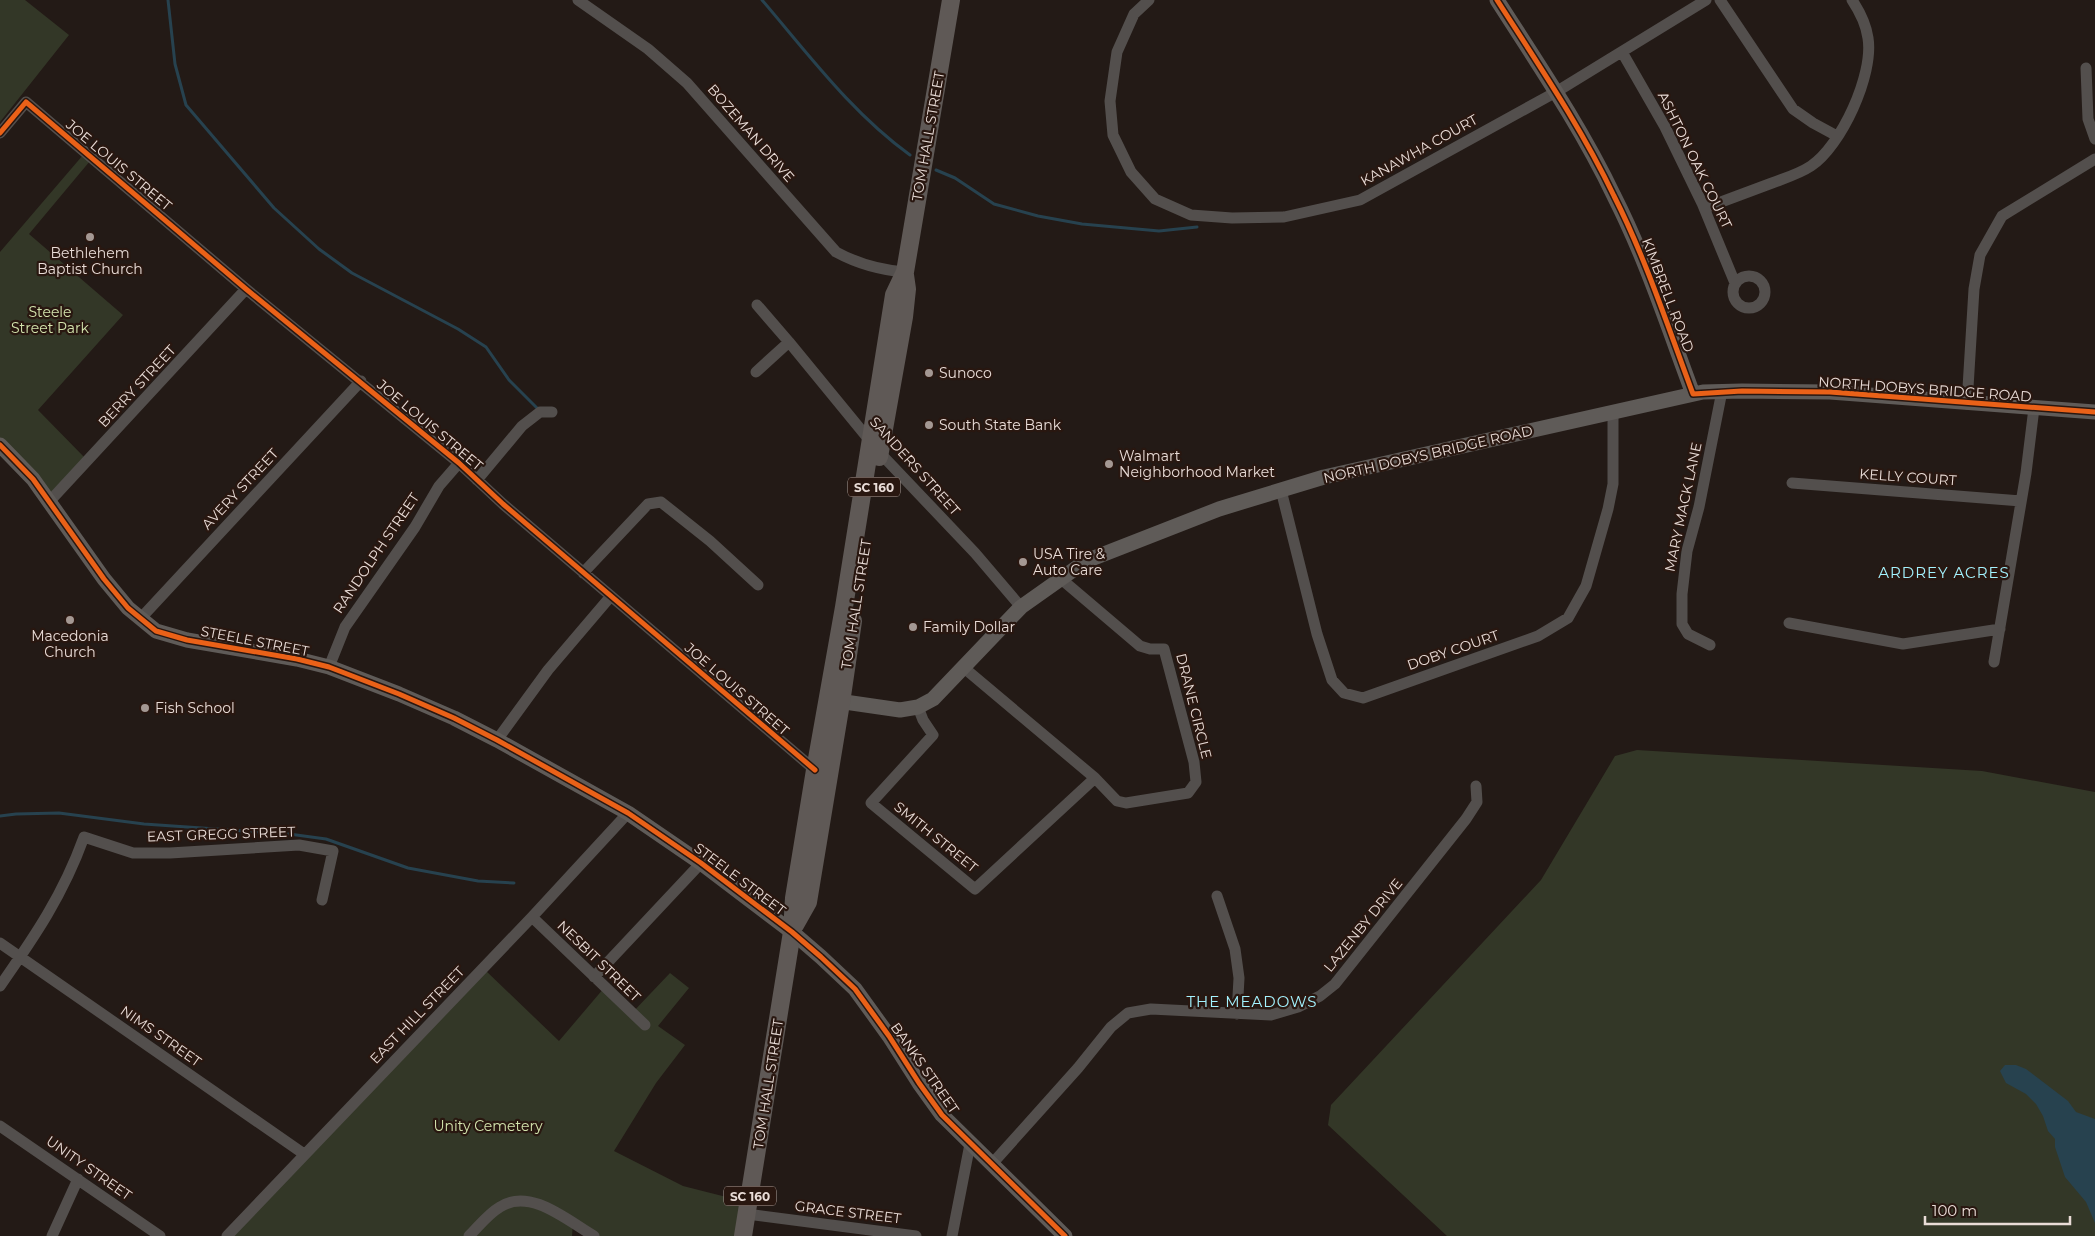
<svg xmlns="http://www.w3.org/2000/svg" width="2095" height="1236" viewBox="0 0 2095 1236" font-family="Montserrat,sans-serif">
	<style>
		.green { fill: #333727 }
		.water { fill: #27424f }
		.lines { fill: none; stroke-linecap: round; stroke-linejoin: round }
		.stream { stroke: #27424f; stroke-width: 3 }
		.street { stroke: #534f4d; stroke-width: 11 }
		.secondary { stroke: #5f5b58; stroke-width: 15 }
		.primary { stroke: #5f5956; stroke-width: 18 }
		.cycleway-casing { stroke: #291710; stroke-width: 8 }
		.cycleway { stroke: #ea6118; stroke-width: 5 }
		.poi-dot { fill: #a49893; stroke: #291710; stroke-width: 2 }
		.labels { text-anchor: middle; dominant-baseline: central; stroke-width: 4.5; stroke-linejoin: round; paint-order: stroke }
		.shield { fill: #291710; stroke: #afa19b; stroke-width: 1 }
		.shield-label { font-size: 12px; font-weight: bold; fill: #e9dcd7 }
		.street-label { font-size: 14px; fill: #e9dcd7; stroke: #291710 }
		.poi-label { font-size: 14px; fill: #e9dcd7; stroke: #291710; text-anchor: start }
		.park-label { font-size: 14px; fill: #d4e5ae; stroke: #291710 }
		.neighbourhood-label { font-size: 15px; letter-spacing: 1px; fill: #a3f3ff; stroke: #291710 }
	</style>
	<rect width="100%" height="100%" fill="#231a16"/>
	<!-- green -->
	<path class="green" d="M0,0H25L69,35L0,122Z
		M83,155L90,161L29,234L123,315L38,410L85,458L50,495L0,438V252Z
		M1637,750L1982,771L2095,792V1236H1447L1328,1125L1331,1105L1541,880L1615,756Z
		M484,969L559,1041L604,988L631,1014L670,973L689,988L658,1026L685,1045L656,1083L614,1151L683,1186L746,1202L741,1236H596L573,1223L572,1236H229Z"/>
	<!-- water -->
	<path class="water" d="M2005,1065H2016L2026,1069L2068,1101L2076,1112L2095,1119V1223L2086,1202L2065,1177L2055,1147V1139L2048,1131L2043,1116L2036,1104L2026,1094L2006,1083L2000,1071Z"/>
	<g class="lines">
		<!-- stream -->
		<path class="stream" d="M168,0L175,64L186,105L274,208L319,249L352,273L458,329L486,347L509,380L539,410
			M762,0C809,55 852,113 910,155
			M936,170L955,178L994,204L1038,216L1082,224L1159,231L1197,227
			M0,816L16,814L59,813L144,824L289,834L326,839L408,868L478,881L514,883"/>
		<!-- street -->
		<path class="street" d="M578,0L648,49L687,83L836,252C858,264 880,270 905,272
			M1149,0L1134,14L1117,52L1110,101L1113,135L1131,172L1155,199L1191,215L1232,218L1284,217L1360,200L1556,92L1706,0
			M1720,0L1793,109L1813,123L1837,136
			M1622,52L1665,127L1702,203L1735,283
			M2086,68L2088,119L2095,139
			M0,133L26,102L246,289L459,463L503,504L815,770
			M1705,208C1727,200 1750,191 1772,183C1785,178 1799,174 1811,166C1841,146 1874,75 1868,38C1866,24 1860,12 1852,0
			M1733 292a16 16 0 1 1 32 0a16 16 0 1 1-32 0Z
			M757,305L789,342L880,453L975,553L1021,607
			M756,372L789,342
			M1967,404L1974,289L1980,255L2002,216L2095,159
			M477,480L522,426L540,412H552
			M1792,483L2021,501
			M1281,490L1317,634L1332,680L1344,693L1363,698L1538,636L1568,618L1586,586L1608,509L1613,484V411
			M49,502L246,289
			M583,573L648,504L661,502L710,541L758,585
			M141,618L361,381
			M1789,623L1903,644L2000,629
			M1710,645L1688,634L1682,624V594L1687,551L1699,507L1722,391
			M1994,662L2026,473L2034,408
			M329,667L345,627L415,527L439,486L459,463
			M963,667L1095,778L1117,801L1126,803L1188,793L1196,782L1194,762L1164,649H1150L1140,646L1060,578
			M918,707L923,720L933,735L871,803L975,889L1095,778
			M497,740L548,670L611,596
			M1217,896L1235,949L1239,978L1237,1014
			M532,917L645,1025
			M0,943L304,1154
			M594,977L701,863
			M0,986C35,936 63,895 84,837L133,853H170L299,845L333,851L322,900
			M0,1126L160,1236
			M991,1165L1078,1068L1111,1027L1128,1013L1151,1009L1271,1015L1298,1007L1320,996L1335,984L1466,819L1477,802L1476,786
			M747,1214L916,1236
			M52,1236L78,1179
			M227,1236L532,917L628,813
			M469,1236C479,1226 488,1214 500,1207C530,1187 568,1221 594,1236
			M952,1236L970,1144"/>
		<!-- secondary -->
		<path class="secondary" d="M1497,0C1538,64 1581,127 1614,196C1646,259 1668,327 1693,394
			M0,445L33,479L104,579L128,608L156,631L187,640L297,659L329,667L399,694L454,718L497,740L628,813L701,863L792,932L821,957L855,989L889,1036L919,1083L942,1115L1065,1236
			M831,700L900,710L918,707L933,699L1021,607L1086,561L1219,509L1324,477L1703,392L1742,391L1830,392L2095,412"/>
		<!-- primary -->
		<path class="primary" d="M879,457L904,317L907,289L905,275
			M795,925L808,902L841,703L853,621
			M743,1236L792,932L794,898L815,770L844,607L894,295L905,272L951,0"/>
		<!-- cycleway casing -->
		<g class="cycleway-casing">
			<path id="cycleway" d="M1497,0C1538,64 1581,127 1614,196C1646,259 1668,327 1693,394L1742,391L1830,392L2095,412
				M0,133L26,102L246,289L459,463L503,504L815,770
				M0,445L33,479L104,579L128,608L156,631L187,640L297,659L329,667L399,694L454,718L497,740L628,813L701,863L792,932L821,957L855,989L889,1036L919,1083L942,1115L1065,1236"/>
		</g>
		<!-- cycleway -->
		<use href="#cycleway" class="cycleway"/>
	</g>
	<!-- markers -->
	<g class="poi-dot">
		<circle cx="90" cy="237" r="5"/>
		<circle cx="929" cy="373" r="5"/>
		<circle cx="929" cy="425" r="5"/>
		<circle cx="1109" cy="464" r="5"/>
		<circle cx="1023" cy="562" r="5"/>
		<circle cx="70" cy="620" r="5"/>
		<circle cx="913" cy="627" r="5"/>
		<circle cx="145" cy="708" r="5"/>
	</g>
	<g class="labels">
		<!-- shield labels -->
		<g class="shield">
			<rect x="848" y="477.5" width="52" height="19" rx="4"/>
			<rect x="724" y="1186.5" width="52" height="19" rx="4"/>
		</g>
		<g class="shield-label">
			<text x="874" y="487">SC 160</text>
			<text x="750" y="1196">SC 160</text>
		</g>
		<!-- street labels -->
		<g class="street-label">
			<text transform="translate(751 133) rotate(49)">BOZEMAN DRIVE</text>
			<text transform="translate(928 136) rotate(-80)">TOM HALL STREET</text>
			<text transform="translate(1419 150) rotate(-29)">KANAWHA COURT</text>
			<text transform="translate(1695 160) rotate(64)">ASHTON OAK COURT</text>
			<text transform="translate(119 165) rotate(40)">JOE LOUIS STREET</text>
			<text transform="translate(1668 295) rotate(69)">KIMBRELL ROAD</text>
			<text transform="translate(137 386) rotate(-47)">BERRY STREET</text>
			<text transform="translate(1925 389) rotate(4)">NORTH DOBYS BRIDGE ROAD</text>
			<text transform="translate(430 425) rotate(40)">JOE LOUIS STREET</text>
			<text transform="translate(1428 454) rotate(-13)">NORTH DOBYS BRIDGE ROAD</text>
			<text transform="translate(915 466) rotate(48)">SANDERS STREET</text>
			<text transform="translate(1908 477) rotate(4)">KELLY COURT</text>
			<text transform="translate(240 489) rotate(-47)">AVERY STREET</text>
			<text transform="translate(1683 507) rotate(-78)">MARY MACK LANE</text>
			<text transform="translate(376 553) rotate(-56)">RANDOLPH STREET</text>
			<text transform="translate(856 604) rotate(-81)">TOM HALL STREET</text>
			<text transform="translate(255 641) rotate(11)">STEELE STREET</text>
			<text transform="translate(1453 650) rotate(-19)">DOBY COURT</text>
			<text transform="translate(737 689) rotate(41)">JOE LOUIS STREET</text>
			<text transform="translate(1194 706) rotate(76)">DRANE CIRCLE</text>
			<text transform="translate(221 834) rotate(-2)">EAST GREGG STREET</text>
			<text transform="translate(936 837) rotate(39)">SMITH STREET</text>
			<text transform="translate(740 879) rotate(37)">STEELE STREET</text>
			<text transform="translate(1363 925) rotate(-51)">LAZENBY DRIVE</text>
			<text transform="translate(599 961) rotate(44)">NESBIT STREET</text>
			<text transform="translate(417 1015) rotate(-46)">EAST HILL STREET</text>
			<text transform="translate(161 1036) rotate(35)">NIMS STREET</text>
			<text transform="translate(925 1068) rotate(55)">BANKS STREET</text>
			<text transform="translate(768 1084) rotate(-81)">TOM HALL STREET</text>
			<text transform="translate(89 1168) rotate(35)">UNITY STREET</text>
			<text transform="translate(848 1212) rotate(7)">GRACE STREET</text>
		</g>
		<!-- poi labels -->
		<g class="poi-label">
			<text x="90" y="253" text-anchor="middle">Bethlehem<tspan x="90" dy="16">Baptist Church</tspan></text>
			<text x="939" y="373">Sunoco</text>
			<text x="939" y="425">South State Bank</text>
			<text x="1119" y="456">Walmart<tspan x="1119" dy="16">Neighborhood Market</tspan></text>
			<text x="1033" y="554">USA Tire &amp;<tspan x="1033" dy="16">Auto Care</tspan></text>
			<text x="923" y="627">Family Dollar</text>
			<text x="70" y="636" text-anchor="middle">Macedonia<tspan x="70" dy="16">Church</tspan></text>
			<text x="155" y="708">Fish School</text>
		</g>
		<!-- park labels -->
		<g class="park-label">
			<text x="50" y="312">Steele<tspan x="50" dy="16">Street Park</tspan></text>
			<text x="488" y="1126">Unity Cemetery</text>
		</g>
		<!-- neighbourhood labels -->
		<g class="neighbourhood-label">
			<text x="1944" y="572">ARDREY ACRES</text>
			<text x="1252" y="1001">THE MEADOWS</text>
		</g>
	</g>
	<!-- scale -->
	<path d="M1925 1216v8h145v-8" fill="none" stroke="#e9dcd7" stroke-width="2.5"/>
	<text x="1932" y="1216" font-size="15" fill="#e9dcd7" stroke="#291710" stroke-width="4" paint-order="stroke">100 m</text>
</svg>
